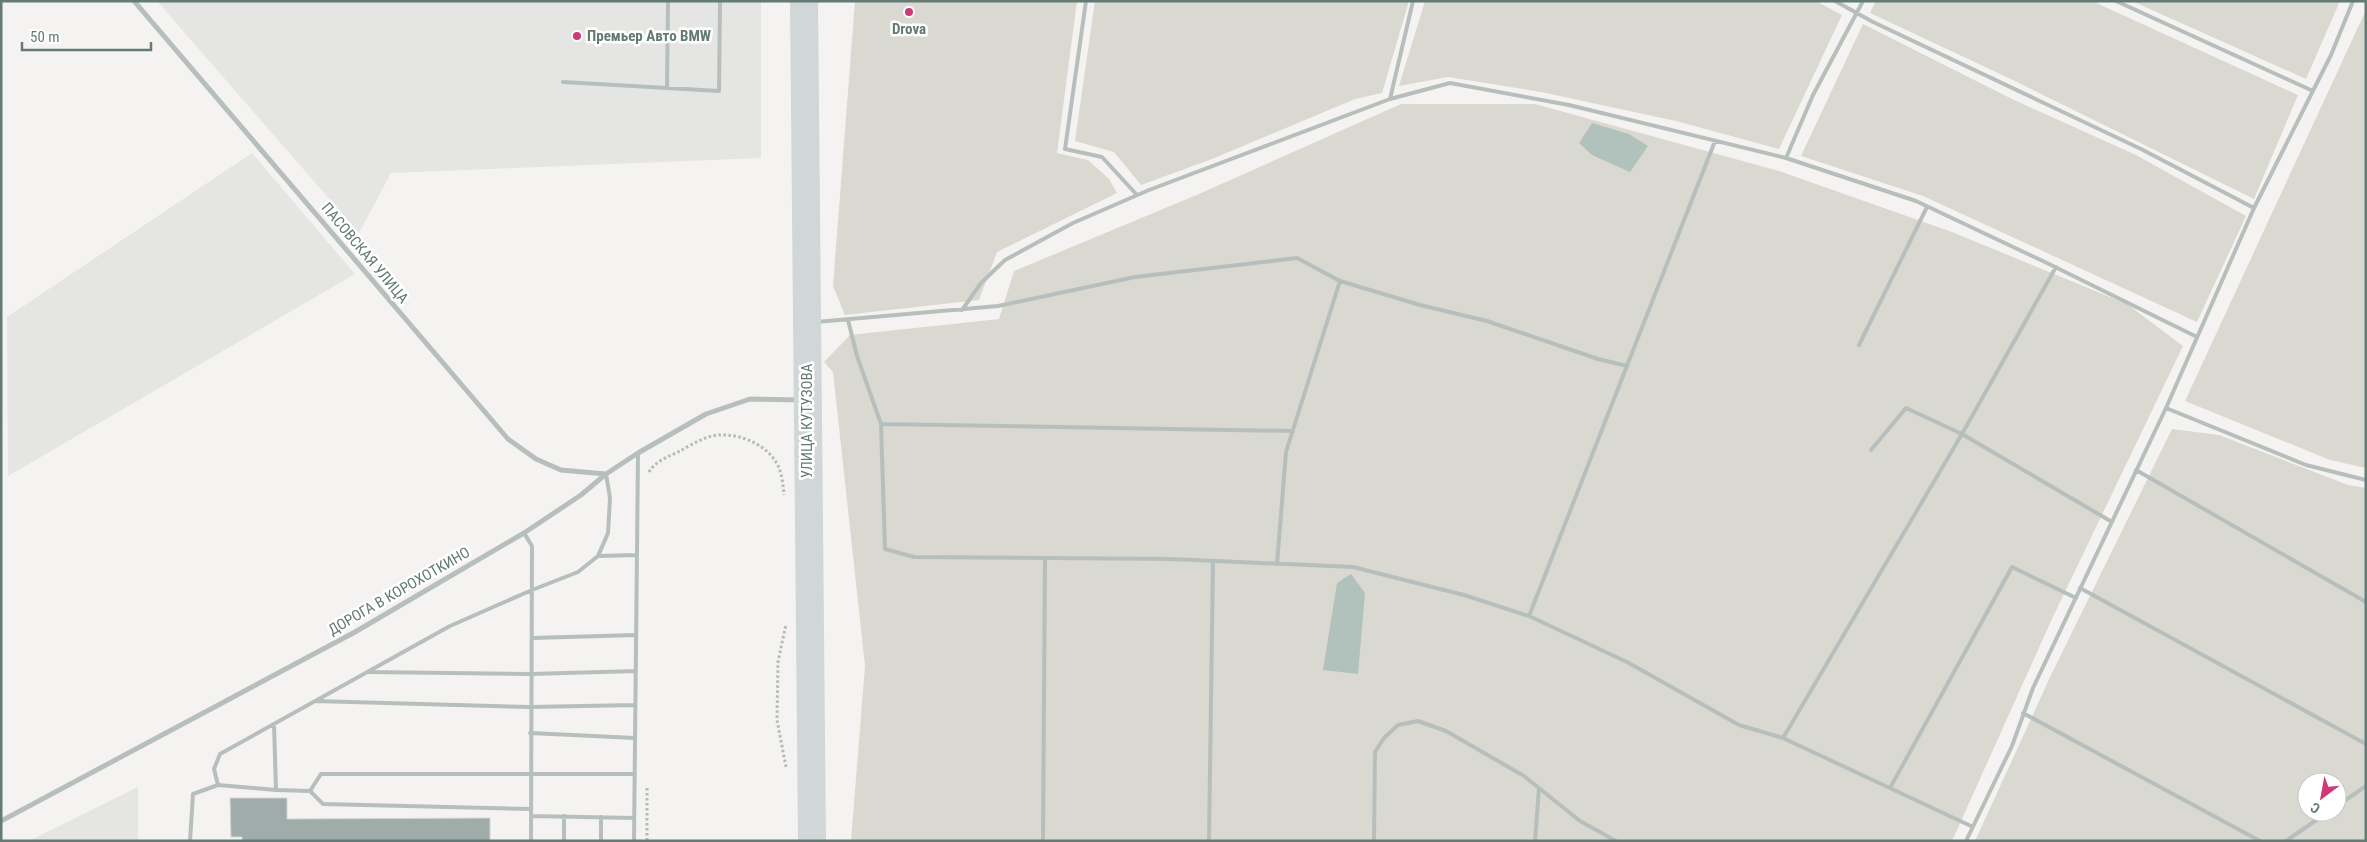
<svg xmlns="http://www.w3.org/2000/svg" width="2367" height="842" viewBox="0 0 2367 842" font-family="'Roboto Condensed',sans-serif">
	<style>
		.built { fill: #e5e5e4 }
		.green { fill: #d9d9d1; fill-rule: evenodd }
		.water { fill: #b1c1bb }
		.building { fill: #a0aca9; stroke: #d6d5d4 }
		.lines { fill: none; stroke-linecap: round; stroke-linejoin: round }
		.path { stroke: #b4bab8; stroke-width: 3; stroke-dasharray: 2.5 2.5; stroke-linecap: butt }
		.service { stroke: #b7bfbd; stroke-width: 4 }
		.minor { stroke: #b7bfbd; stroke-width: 5 }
		.primary { stroke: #d0d7d6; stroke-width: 28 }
		.poi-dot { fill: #cf3879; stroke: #fff; stroke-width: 2 }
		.labels { text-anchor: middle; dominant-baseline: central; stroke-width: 5; stroke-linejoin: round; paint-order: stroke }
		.poi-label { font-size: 15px; font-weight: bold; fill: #637a75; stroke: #fff }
		.street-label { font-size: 15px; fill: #637a75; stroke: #fff }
	</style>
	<rect width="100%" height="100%" fill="#f5f3f2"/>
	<!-- built -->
	<path class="built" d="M157,1H761V158L391,173L359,233Z
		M252,153L355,274L8,476L7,317Z
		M138,787V841H29Z"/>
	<!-- green -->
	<path class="green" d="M855,1H1077L1057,153L1088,160L1109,179L1117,193L997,252L979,300L845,315L833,286Z
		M1095,1H1409L1382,93L1355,99L1212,159L1141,185L1114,152L1075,141Z
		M1425,1H1816L1842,15L1779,149L1676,121L1541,92L1448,77L1399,86Z
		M1876,1H2092L2298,95L2254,199L2015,81L1870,13Z
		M2132,1H2340L2306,79Z
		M2366,10V468L2330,460L2185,401Z
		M1863,24L2012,99L2136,155L2246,216L2197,322L1923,196L1801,156Z
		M1401,104H1535L1779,171L1952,232L2127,304L2183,346L2051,621L1952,841H851L865,666L833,372L824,362L850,335L999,319L1014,271L1199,194Z
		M2172,429L2219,435L2348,485L2366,488V841H1975L2051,675ZM2307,782H2337V812H2307Z"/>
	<!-- water -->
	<path class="water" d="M1592,123L1629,134L1648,146L1630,172L1592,155L1579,143Z
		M1351,574L1365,593L1358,674L1323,670L1337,583Z"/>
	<!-- building -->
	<path class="building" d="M230,798H287V819L490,818V841H242V837H231Z"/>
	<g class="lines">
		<!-- path -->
		<path class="path" d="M649,472C655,461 670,456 680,451C689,446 699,440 708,437C731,430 763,441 776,462C782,472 783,484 784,495
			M786,767L777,720L778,662L786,624
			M647,788V841"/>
		<!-- service -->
		<path class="service" d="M1086,1L1065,149L1102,157L1137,195
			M1835,1L1873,22L2141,149L2254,208L2166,408
			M1863,1L1813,95L1786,158L1916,201L2047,263L2197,337
			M2116,1L2313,91
			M563,82L719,91L720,1
			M667,88L668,1
			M1390,99L1450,83L1569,105L1786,158
			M2254,208L2331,55L2353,1
			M2056,267L1962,434L2112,522
			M1340,281L1420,305L1487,321L1598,359L1627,366
			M962,310L981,283L1005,260L1073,223L1149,190L1390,99L1413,1
			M848,320L857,356L881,424L885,549L914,557L1171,559L1353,567L1464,595L1529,616L1715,141
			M816,322L998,306L1135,277L1297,258L1340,281L1286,452L1277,564
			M1859,345L1927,207
			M881,424L1293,431
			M2136,470L2366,602
			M524,533L532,546L531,841
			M598,556L637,555
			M2080,588L2366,744
			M1529,616L1627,662L1739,725L1783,738L1973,827
			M532,638L636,635
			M368,672L530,674L636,671
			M315,701L530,707L635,705
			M2023,713L2260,841
			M274,724L276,790L310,791L323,804L531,809
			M530,733L635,738
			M1783,738L1962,434L1906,408L1871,450
			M1890,788L2012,567L2076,598
			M276,790L218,785L214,769L220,754L450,626L532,590L578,572L598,556L608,533L610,498L606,474
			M310,791L321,774H635
			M2337,806L2366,786
			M531,816L634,818
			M564,816V841
			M190,841L193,794L218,785
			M601,841V817
			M634,841L638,453
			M1043,841L1045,558
			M1209,841L1213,561
			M1374,841L1375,752L1384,738L1398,725L1418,721L1446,731L1524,776L1580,821L1616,841
			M1535,841L1539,788
			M1966,841L2012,746L2033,688L2166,408L2306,465L2366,480
			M2286,841L2328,812"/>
		<!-- minor -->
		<path class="minor" d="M134,1L508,439L536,459L561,470L606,474
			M1,821L355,632L524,533L581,495L606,474L638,453L706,414L750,399L800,400"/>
		<!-- primary -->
		<path class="primary" d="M804,1C806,281 808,561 812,841"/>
	</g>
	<!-- markers -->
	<g class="poi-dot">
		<circle cx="909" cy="12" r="5"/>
		<circle cx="577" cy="36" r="5"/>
	</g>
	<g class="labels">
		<!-- poi labels -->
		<g class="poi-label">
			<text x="909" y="29">Drova</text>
			<text x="587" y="36" text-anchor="start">Премьер Авто BMW</text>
		</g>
		<!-- street labels -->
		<g class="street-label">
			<text transform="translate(365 253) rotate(50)">ПАСОВСКАЯ УЛИЦА</text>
			<text transform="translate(807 421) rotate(-90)">УЛИЦА КУТУЗОВА</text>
			<text transform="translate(399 591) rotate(-30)">ДОРОГА В КОРОХОТКИНО</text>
		</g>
	</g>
	<!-- border -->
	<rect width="2367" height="842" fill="none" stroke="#637a75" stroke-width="5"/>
	<!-- north arrow -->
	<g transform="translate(2322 797) rotate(212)"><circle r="24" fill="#ffffff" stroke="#c1cac8"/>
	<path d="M0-4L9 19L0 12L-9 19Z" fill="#cf3879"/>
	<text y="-8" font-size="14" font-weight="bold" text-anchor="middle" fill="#637a75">С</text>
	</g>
	<!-- scale -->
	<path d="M22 42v8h129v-8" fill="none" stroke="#637a75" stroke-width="2.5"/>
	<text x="30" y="42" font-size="15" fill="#637a75" stroke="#ffffff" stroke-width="4" paint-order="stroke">50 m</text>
</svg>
